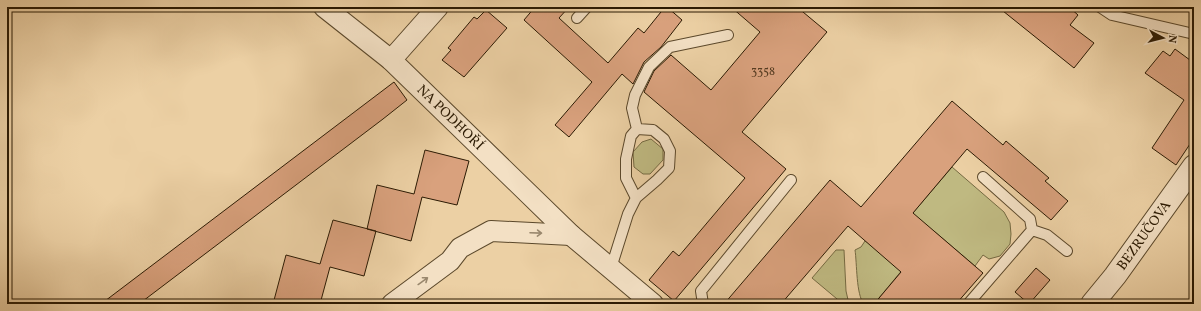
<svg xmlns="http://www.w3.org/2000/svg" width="1201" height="311" viewBox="0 0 1201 311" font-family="Vollkorn,serif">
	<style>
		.green { fill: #bfb981; stroke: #756a42 }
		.building { fill: #d9a17d; stroke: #2b1a03 }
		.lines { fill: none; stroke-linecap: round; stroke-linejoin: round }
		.service-casing { stroke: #5b482b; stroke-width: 12 }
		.minor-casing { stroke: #5b482b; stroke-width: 22 }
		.tertiary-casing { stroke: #5b482b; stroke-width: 24 }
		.service { stroke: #f3e0c4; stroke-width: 10 }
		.minor { stroke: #f3e0c4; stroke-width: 20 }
		.tertiary { stroke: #f3e0c4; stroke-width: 22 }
		.oneway { stroke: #99876d }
		.labels { text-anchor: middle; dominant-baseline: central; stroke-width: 3.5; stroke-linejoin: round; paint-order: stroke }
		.number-label { font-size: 12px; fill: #563c22 }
		.street-label { font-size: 14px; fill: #2b1a03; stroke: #f3e0c4 }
	</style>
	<rect width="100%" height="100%" fill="#ecd0a4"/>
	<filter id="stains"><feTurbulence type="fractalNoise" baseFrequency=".005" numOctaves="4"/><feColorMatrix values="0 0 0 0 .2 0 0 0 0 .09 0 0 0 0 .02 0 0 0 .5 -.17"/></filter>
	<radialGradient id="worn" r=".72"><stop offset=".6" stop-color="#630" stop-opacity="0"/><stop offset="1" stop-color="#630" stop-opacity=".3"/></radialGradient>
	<!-- green -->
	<path class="green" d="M651,139L663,149V160L650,174H643L634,167L633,152L642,142Z
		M952,167L1004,212L1010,223L1011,234L1010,244L1000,256L989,259L983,255L975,266L935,232L929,240L906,221Z
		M865,241L908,263L874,304H864C856,295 857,263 855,250L861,247Z
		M836,250H844L846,291L849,304H843L812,278Z"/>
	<!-- building -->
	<path class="building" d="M535,7H569L559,18L608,63L638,28L644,33L665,7H667L682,20L661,47L644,62L633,84L622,74L569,137L555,125L592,82L524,20Z
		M731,7H797L827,32L742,132L786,169L674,301L649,280L673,251L679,256L745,178L644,92L654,71L671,55L711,90L760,32Z
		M998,7H1069L1078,15L1070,25L1094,43L1074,68Z
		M486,10L507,28L464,77L442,60L451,50L448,48L474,17L477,19Z
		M1175,49L1194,63V138L1176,165L1152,148L1184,100L1145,73L1163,51L1170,56Z
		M394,82L407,100L383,119L139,304H101Z
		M952,101L1003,145L1006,141L1049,178L1045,181L1068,201L1051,220L967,149L913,213L983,273L956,304H874L901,272L848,226L781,304H724L830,180L861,207Z
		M425,150L469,161L457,205L422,197L411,241L367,229L377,185L414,194Z
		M333,220L376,231L364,276L330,267L320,304H273L286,255L320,264Z
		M1036,268L1050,280L1029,304L1015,292Z"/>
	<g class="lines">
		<!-- service casing -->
		<g class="service-casing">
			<path id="service" d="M1100,7L1112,15L1194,34
				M577,18L587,7
				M637,129L632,108L635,95L649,67L670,47L728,35
				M636,198L626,178V159L631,136L637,129
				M1032,230L1047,235L1067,251
				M611,268L628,214L636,198L657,180L669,168L670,151L664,139L653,130L637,129
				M703,304L701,291L791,180
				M968,304L1032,230L1030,219L983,177"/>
		</g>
		<!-- minor casing -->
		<g class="minor-casing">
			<g id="minor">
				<path id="s1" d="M324,7L391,60L571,235L653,304"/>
				<path d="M391,60L438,7"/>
				<path d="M392,304L450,261L460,248L491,231L571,235"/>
			</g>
		</g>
		<!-- tertiary casing -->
		<g class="tertiary-casing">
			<g id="tertiary">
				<path id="s2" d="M1092,304L1115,276L1194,166"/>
			</g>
		</g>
		<!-- service -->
		<use href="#service" class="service"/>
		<!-- minor -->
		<use href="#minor" class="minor"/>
		<!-- tertiary -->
		<use href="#tertiary" class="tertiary"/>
	</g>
	<!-- one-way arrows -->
	<defs><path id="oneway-shaft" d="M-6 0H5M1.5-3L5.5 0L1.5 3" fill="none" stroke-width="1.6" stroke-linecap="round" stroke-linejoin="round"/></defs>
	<g class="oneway">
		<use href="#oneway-shaft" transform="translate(536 233) rotate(2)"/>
		<use href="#oneway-shaft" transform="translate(423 281) rotate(-36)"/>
	</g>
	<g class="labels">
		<!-- number labels -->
		<g class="number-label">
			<text x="763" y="72">3358</text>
		</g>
		<!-- street labels -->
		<g class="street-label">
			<text stroke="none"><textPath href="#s1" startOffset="168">NA PODHOŘÍ</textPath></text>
			<text stroke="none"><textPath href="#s2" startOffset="86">BEZRUČOVA</textPath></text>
		</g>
	</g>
	<!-- margin -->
	<rect width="1201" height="311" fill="none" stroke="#ecd0a4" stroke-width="24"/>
	<rect x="8" y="8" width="1185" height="295" fill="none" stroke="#2b1a03" stroke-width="2"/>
	<rect x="12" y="12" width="1177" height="287" fill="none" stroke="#2b1a03"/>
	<!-- north arrow -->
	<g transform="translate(1163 38) rotate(97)" stroke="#f3e0c4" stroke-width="3" paint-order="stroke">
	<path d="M0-3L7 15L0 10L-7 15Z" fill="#2b1a03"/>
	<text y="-6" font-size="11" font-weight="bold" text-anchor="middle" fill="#2b1a03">N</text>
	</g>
	<rect width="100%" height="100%" filter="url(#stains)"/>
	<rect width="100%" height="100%" fill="url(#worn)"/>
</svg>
